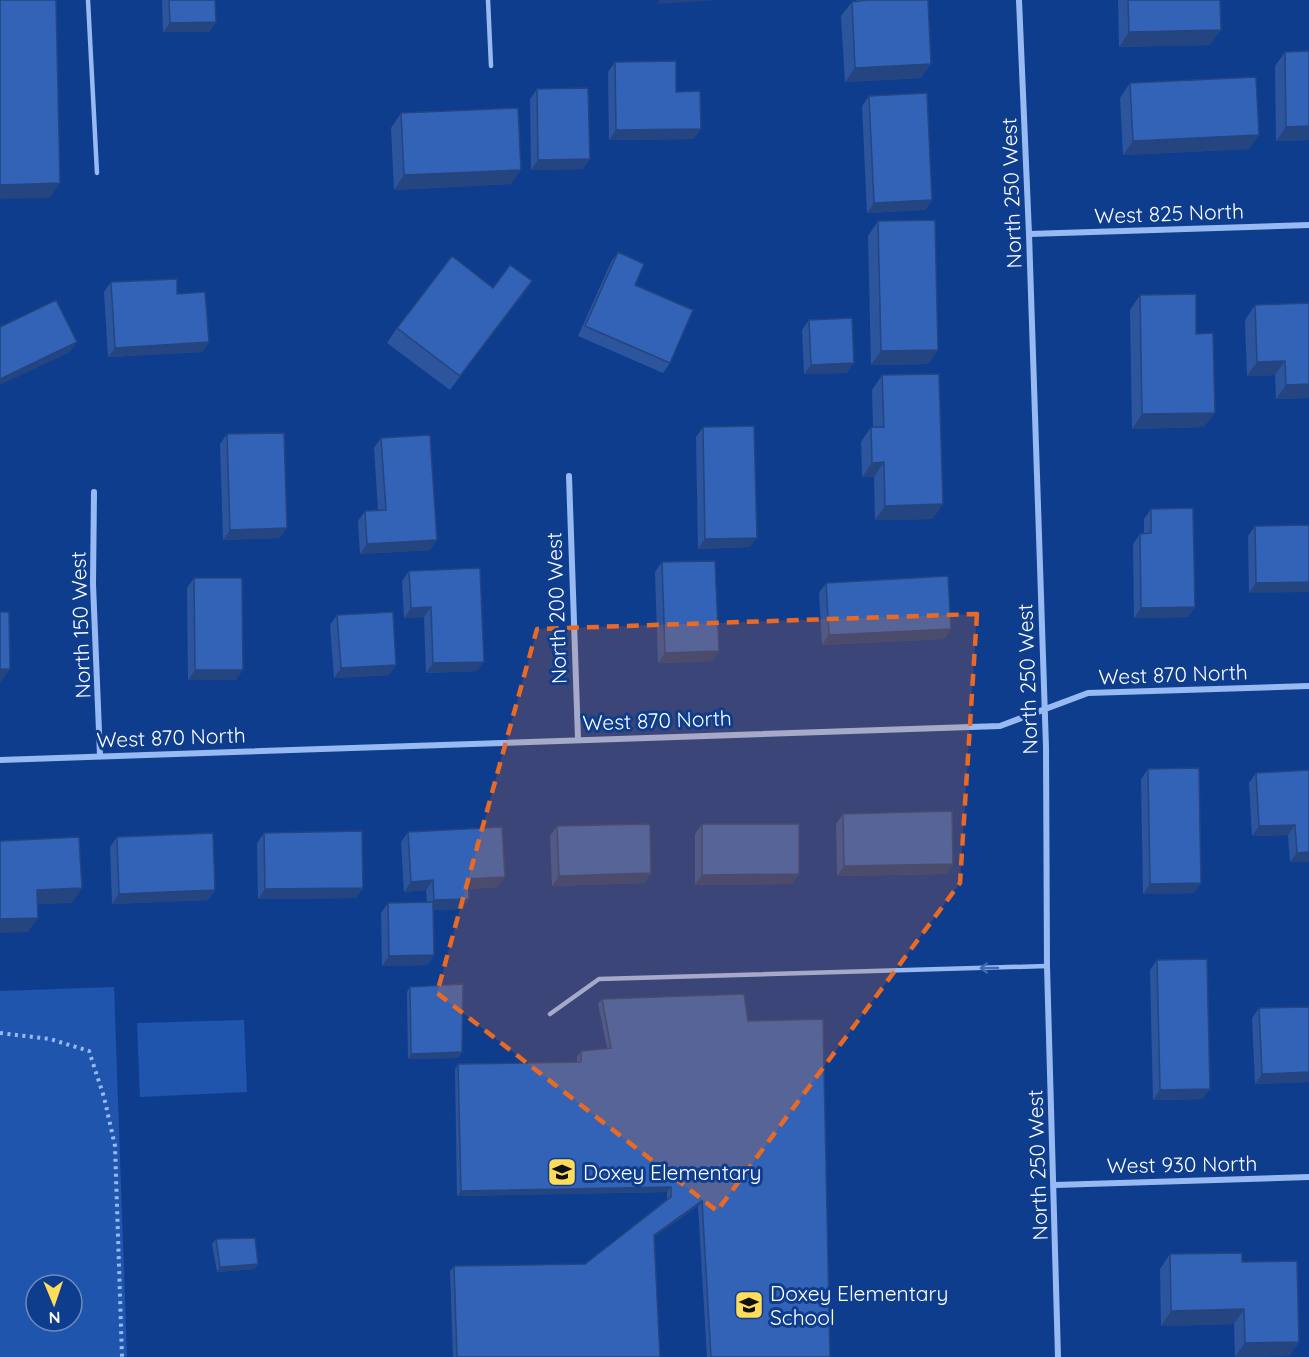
<svg xmlns="http://www.w3.org/2000/svg" width="1309" height="1357" viewBox="0 0 1309 1357" font-family="Quicksand,sans-serif">
	<style>
		.green { fill: #2055ae; fill-rule: evenodd }
		.lines { fill: none; stroke-linecap: round; stroke-linejoin: round }
		.path { stroke: #97baf3; stroke-width: 4; stroke-dasharray: 3 4.5; stroke-linecap: butt }
		.service { stroke: #97baf3; stroke-width: 4.5 }
		.minor { stroke: #97baf3; stroke-width: 6 }
		.wall { fill: #2c559d }
		.shaded-wall { fill: #24457f }
		.building { fill: #3363b6; stroke: #24457f; stroke-width: 1.5 }
		.oneway { stroke: #3f69b1 }
		.marked { fill: #ea6a24; fill-opacity: 0.2; stroke: #ea6a24; stroke-width: 4.5; stroke-dasharray: 12 8; stroke-linejoin: round }
		.labels { text-anchor: middle; dominant-baseline: central; stroke-width: 6; stroke-linejoin: round; paint-order: stroke }
		.street-label { font-size: 21px; fill: #fff; stroke: #0f3d8e }
		.poi-label { font-size: 21px; fill: #fff; stroke: #0f3d8e; text-anchor: start }
	</style>
	<rect width="100%" height="100%" fill="#0f3d8e"/>
	<!-- green -->
	<path class="green" d="M114,987L127,1357H0V991ZM36,1285H72V1321H36Z
		M244,1020L247,1092L140,1097L137,1023Z"/>
	<g class="lines">
		<!-- path -->
		<path class="path" d="M0,1033L50,1039L89,1051L104,1097L115,1146L122,1357"/>
		<!-- service -->
		<path class="service" d="M88,0L97,173
			M488,0L491,66
			M550,1014L599,979L1047,966"/>
		<!-- minor -->
		<path class="minor" d="M1019,0L1029,234L1046,747L1047,966L1058,1357
			M1029,234L1309,225
			M569,476L578,739
			M94,492L93,584L100,756
			M0,760L1000,726L1088,693L1309,686
			M1055,1185L1309,1177"/>
	</g>
	<!-- wall -->
	<path class="wall" d="M162,0H215L216,22L209,32H163Z
		M856,0H928L921,78L845,82L841,16L852,2H856Z
		M1118,0H1220L1210,45L1119,47Z
		M1285,52L1309,140L1276,141L1275,66Z
		M615,62L676,92L694,139L609,140L608,72Z
		M1130,83L1249,149L1123,155L1120,98Z
		M537,89L583,169L531,170L530,99Z
		M869,96L932,200L925,210L867,213L862,106Z
		M401,113L511,184L394,190L391,128Z
		M878,221L938,350L928,364L871,365L868,236Z
		M618,252L635,285L670,363L663,373L578,336L611,262Z
		M532,281L450,390L387,343L397,328L493,288Z
		M111,282L177,294L209,342L202,352L108,357L104,292Z
		M1140,295L1196,334L1204,427L1132,429L1130,310Z
		M1255,305L1309,398L1276,399L1275,375L1247,376L1245,320Z
		M809,320L847,373L804,374L802,330Z
		M882,375L933,519L875,520L874,477H862L861,442L871,427H873L872,390Z
		M703,427L750,547L698,549L696,437Z
		M227,434L280,538L223,540L220,444Z
		M381,438L430,550L360,554L358,521L365,511L378,510L374,448Z
		M1151,509L1195,607L1188,617L1134,618L1133,544L1140,534H1144V519Z
		M1309,525L1249,593L1248,536L1255,526Z
		M662,562L719,651L712,661L658,663L655,572Z
		M409,571L477,671L426,673L424,617L404,618L402,581Z
		M194,578L236,680H188L187,588Z
		M826,583L951,629L944,639L822,645L819,593Z
		M337,615L396,665L389,675L334,678L330,625Z
		M1148,769L1194,893L1143,894L1141,779Z
		M1309,770V862H1290L1288,835L1252,836L1249,783L1256,773Z
		M843,814L953,864L946,874L837,876L836,824Z
		M702,824L799,874L792,884L695,885V834Z
		M557,826L651,873L644,883L552,886L550,836Z
		M408,832L498,887L468,889L469,899L462,909L434,910V955L427,965L382,966L381,913L388,903H427L426,890L404,892L401,842Z
		M264,833L363,888L356,898L258,899L257,843Z
		M117,837L215,890L208,900L112,904L110,847Z
		M1157,960L1203,1099L1153,1100L1150,970Z
		M410,987L462,1052L458,1058L408,1059L407,992Z
		M602,999L748,1021L830,1357H707L698,1206L654,1237L660,1357H453L450,1271L454,1266L585,1264L667,1199V1192L457,1196L455,1069L458,1064L577,1062V1057L581,1051L607,1048L598,1004Z
		M1309,1007V1082L1255,1084L1252,1018L1259,1008Z
		M216,1239L258,1264L254,1269L217,1272L212,1244Z
		M1170,1254L1299,1342L1289,1356L1235,1357L1234,1324L1161,1326L1160,1269Z"/>
	<!-- shaded-wall -->
	<path class="shaded-wall" d="M660,0H720L657,4Z
		M216,22L209,32H163L170,23Z
		M1221,30L1210,45L1119,47L1129,32Z
		M931,64L921,78L845,82L855,68Z
		M1309,126V140L1276,141L1286,127Z
		M701,129L694,139L609,140L616,130Z
		M1259,135L1249,149L1123,155L1133,141Z
		M590,159L583,169L531,170L538,160Z
		M521,170L511,184L394,190L404,175Z
		M60,183L50,198L0,199V185Z
		M932,200L925,210L867,213L874,203Z
		M532,281L522,296L450,390L460,376Z
		M77,342L70,352L0,385V379Z
		M209,342L202,352L108,357L115,348Z
		M938,350L928,364L871,365L881,351Z
		M1285,361L1275,375L1247,376L1257,362Z
		M854,363L847,373L804,374L811,365Z
		M1309,384V398L1276,399L1286,385Z
		M1215,413L1204,427L1132,429L1142,414Z
		M884,462L874,477H862L872,463Z
		M943,504L933,519L875,520L885,506Z
		M287,528L280,538L223,540L230,530Z
		M757,538L750,547L698,549L705,539Z
		M437,540L430,550L360,554L367,544Z
		M1309,582V592L1249,593L1256,583Z
		M431,607L424,617L404,618L411,608Z
		M1195,607L1188,617L1134,618L1141,608Z
		M951,629L944,639L822,645L829,635Z
		M719,651L712,661L658,663L665,653Z
		M484,662L477,671L426,673L433,663Z
		M396,665L389,675L334,678L341,668Z
		M0,669H10L0,683Z
		M195,670H243L236,680H188Z
		M1295,825L1288,835L1252,836L1259,826Z
		M1309,852V862H1290L1297,853Z
		M953,864L946,874L837,876L844,866Z
		M651,873L644,883L552,886L559,876Z
		M799,874L792,884L695,885L702,875Z
		M505,877L498,887L461,889L468,879Z
		M433,880L426,890L404,892L411,882Z
		M1201,883L1194,893L1143,894L1150,884Z
		M82,888L72,903L27,905L37,890Z
		M363,888L356,898L258,899L265,889Z
		M215,890L208,900L112,904L119,894Z
		M469,899L462,909L427,910L434,900Z
		M38,918L28,932L0,933V919Z
		M434,955L427,965L382,966L389,956Z
		M462,1052L458,1058L408,1059L411,1054Z
		M1309,1072V1082L1255,1084L1262,1074Z
		M1210,1089L1203,1099L1153,1100L1160,1090Z
		M671,1187L667,1192L457,1196L461,1191Z
		M702,1201L698,1206L650,1240L654,1235Z
		M258,1264L254,1269L217,1272L220,1267Z
		M1244,1309L1234,1324L1161,1326L1171,1311Z
		M1299,1342L1289,1356L1235,1357L1245,1343Z"/>
	<!-- building -->
	<path class="building" d="M0,0H56L60,183L0,185Z
		M169,0H215L216,22L170,23Z
		M867,0H928L931,64L855,68L852,2Z
		M1128,0H1220L1221,30L1129,32Z
		M1309,51V126L1286,127L1285,52Z
		M676,61V92L700,91L701,129L616,130L615,62Z
		M1256,77L1259,135L1133,141L1130,83Z
		M588,88L590,159L538,160L537,89Z
		M927,93L932,200L874,203L869,96Z
		M518,108L521,170L404,175L401,113Z
		M935,220L938,350L881,351L878,221Z
		M618,252L644,264L635,285L693,310L670,363L585,326Z
		M452,256L493,288L510,265L532,281L460,376L397,328Z
		M177,279V294L205,292L209,342L115,348L111,282Z
		M1196,294V334L1213,333L1215,413L1142,414L1140,295Z
		M56,300L77,342L0,379V327Z
		M1309,303V384L1286,385L1285,361L1257,362L1255,305Z
		M852,318L854,363L811,365L809,320Z
		M939,374L943,504L885,506L884,462L872,463L871,427H884L882,375Z
		M754,426L757,538L705,539L703,427Z
		M284,433L287,528L230,530L227,434Z
		M430,435L437,540L367,544L365,511L386,510L381,438Z
		M1193,508L1195,607L1141,608L1140,534L1151,533V509Z
		M1309,525V582L1256,583L1255,526Z
		M715,561L719,651L665,653L662,562Z
		M480,568L484,662L433,663L431,607L411,608L409,571Z
		M948,576L951,629L829,635L826,583Z
		M194,578H242L243,670H195Z
		M0,612H9L10,669H0Z
		M393,612L396,665L341,668L337,615Z
		M1199,768L1201,883L1150,884L1148,769Z
		M1309,770V852L1297,853L1295,825L1259,826L1256,773Z
		M952,811L953,864L844,866L843,814Z
		M650,824L651,873L559,876L557,826Z
		M702,824H799V874L702,875Z
		M502,827L505,877L468,879L469,899L434,900L433,880L411,882L408,832Z
		M362,831L363,888L265,889L264,833Z
		M213,833L215,890L119,894L117,837Z
		M79,837L82,888L37,890L38,918L0,919V841Z
		M433,902L434,955L389,956L388,903Z
		M1207,959L1210,1089L1160,1090L1157,960Z
		M463,984L462,1052L411,1054L410,987Z
		M744,994L748,1021L823,1019L830,1357H711L702,1201L654,1235L660,1357H457L454,1266L585,1264L671,1197V1187L461,1191L458,1064L581,1062V1051L611,1048L602,999Z
		M1309,1007V1072L1262,1074L1259,1008Z
		M255,1238L258,1264L220,1267L216,1239Z
		M1242,1253V1262L1297,1261L1299,1342L1245,1343L1244,1309L1171,1311L1170,1254Z"/>
	<!-- one-way arrows -->
	<defs><path id="oneway-shaft" d="M-6 0H5M1.5-3L5.5 0L1.5 3" fill="none" stroke-width="1.6" stroke-linecap="round" stroke-linejoin="round" transform="scale(1.5)"/></defs>
	<use class="oneway" href="#oneway-shaft" transform="translate(989 968) rotate(179)"/>
	<!-- marked area -->
	<path class="marked" d="M977,614L960,883L717,1211L437,993L537,629Z"/>
	<!-- icons -->
	<defs>
		<g id="school-square" transform="scale(1.5)"><rect x="-9" y="-9" width="18" height="18" rx="4" fill="#ffdc59" stroke="#0f3d8e"/><path d="M0-5L7-2L0 1L-7-2ZM-4 1L0 2.5L4 1V4Q0 6-4 4Z" fill="#111"/></g>
	</defs>
	<g fill-rule="evenodd">
		<use href="#school-square" x="562" y="1172"/>
		<use href="#school-square" x="749" y="1305"/>
	</g>
	<g class="labels">
		<!-- street labels -->
		<g class="street-label">
			<text transform="translate(1011 193) rotate(-92)">North 250 West</text>
			<text transform="translate(1169 213) rotate(-2)">West 825 North</text>
			<text transform="translate(556 608) rotate(-92)">North 200 West</text>
			<text transform="translate(80 625) rotate(-92)">North 150 West</text>
			<text transform="translate(1173 674) rotate(-2)">West 870 North</text>
			<text transform="translate(1027 679) rotate(-92)">North 250 West</text>
			<text transform="translate(657 720) rotate(-2)">West 870 North</text>
			<text transform="translate(171 737) rotate(-2)">West 870 North</text>
			<text transform="translate(1182 1164) rotate(-1)">West 930 North</text>
			<text transform="translate(1037 1165) rotate(-92)">North 250 West</text>
		</g>
		<!-- poi labels -->
		<g class="poi-label">
			<text x="583" y="1172">Doxey Elementary</text>
			<text x="770" y="1293">Doxey Elementary<tspan x="770" dy="24">School</tspan></text>
		</g>
	</g>
	<!-- north arrow -->
	<g transform="translate(54 1303) rotate(178)"><circle r="28" fill="#0f3d8e" stroke="#6f8bbb" stroke-width="1.5"/>
	<path d="M0-4.5L10 22L0 15L-10 22Z" fill="#ffdc59"/>
	<text y="-9" font-size="16" font-weight="bold" text-anchor="middle" fill="#ffffff">N</text>
	</g>
</svg>
